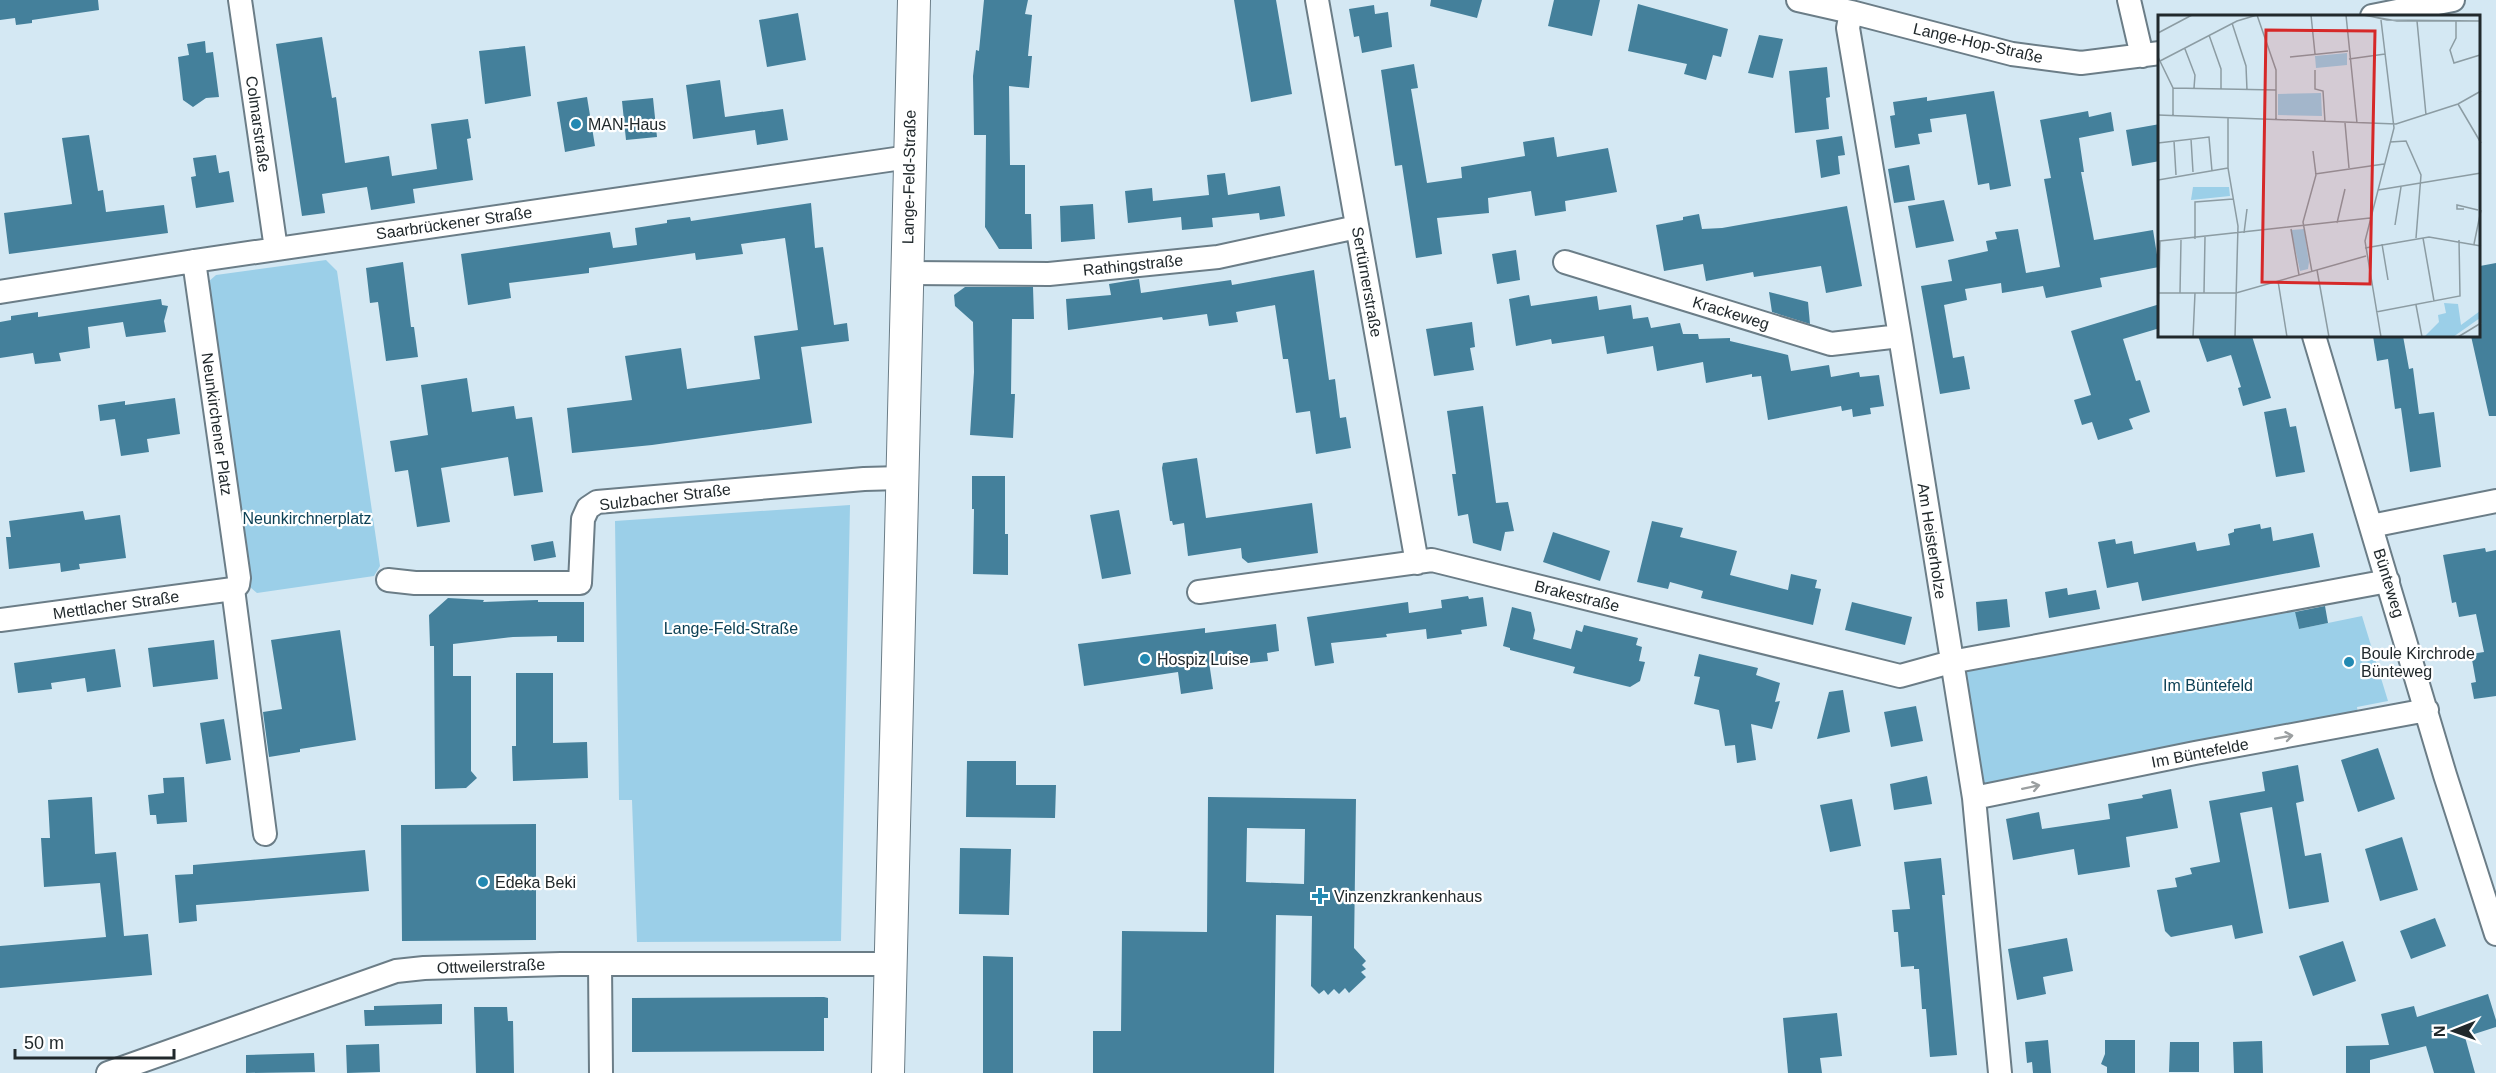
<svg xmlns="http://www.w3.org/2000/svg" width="2496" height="1073" viewBox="0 0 2496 1073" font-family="Helvetica,sans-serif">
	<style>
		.green { fill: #9bcfe8 }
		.building { fill: #44809b; fill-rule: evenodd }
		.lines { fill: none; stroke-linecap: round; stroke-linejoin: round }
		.street-casing { stroke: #6b7d87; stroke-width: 26 }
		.secondary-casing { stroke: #6b7d87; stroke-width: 34 }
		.street { stroke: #fff; stroke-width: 22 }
		.secondary { stroke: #fff; stroke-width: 32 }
		.oneway { stroke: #9b9fa0 }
		.poi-dot { fill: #2289b2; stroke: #fff; stroke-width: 2 }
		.labels { text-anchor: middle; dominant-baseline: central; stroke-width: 4.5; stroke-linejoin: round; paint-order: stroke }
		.street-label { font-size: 16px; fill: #21292c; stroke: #fff }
		.poi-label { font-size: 16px; fill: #21292c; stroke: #fff; text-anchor: start }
		.park-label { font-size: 16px; fill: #0c4055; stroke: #fff }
		.inset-road { fill: none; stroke: #8c9ca3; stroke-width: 1.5 }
		.view { fill: #d62828; fill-opacity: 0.15; stroke: #d62828; stroke-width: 3 }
		.inset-edge { fill: none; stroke: #21292c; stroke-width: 3 }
	</style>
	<rect width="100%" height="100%" fill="#d4e8f3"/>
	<!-- green -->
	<path class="green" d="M326,260L337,271L380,566L374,576L257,593L250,587L207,283L216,275Z
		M850,505L841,941L637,942L632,800H619L615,521Z
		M2295,611L2299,629L2362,616L2388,701L2357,707L2358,714L1978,791L1965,667Z"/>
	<!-- building -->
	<path class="building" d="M0,0H98L99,10L32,20V23L16,25L15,18L0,20Z
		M984,0H1028L1025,14L1032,15L1028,56H1032L1029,88L1009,86L1010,165H1025V214H1031L1032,249H999L985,227L986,135H974L973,76L976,50L979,51Z
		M1234,0H1276L1292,94L1251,102Z
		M1431,0H1482L1477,18L1430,6Z
		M1554,0H1600L1592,36L1548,26Z
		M1638,4L1728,29L1721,57L1713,55L1706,80L1684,74L1687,64L1628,51Z
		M1374,5L1375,14L1388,12L1392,47L1362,53L1359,36L1354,37L1349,9Z
		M798,13L806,60L767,67L759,20Z
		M1759,35L1783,39L1773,78L1748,73Z
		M322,37L332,98L336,97L345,163L389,156L392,176L437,169L431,124L468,119L471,138L467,139L473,180L413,189L415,203L371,210L367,187L322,194L325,213L302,216L276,44Z
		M205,41L206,53L213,52L219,97L206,98L193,107L183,100L178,57L189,55L187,44Z
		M525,46L531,96L485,104L479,51Z
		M1414,64L1418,88L1411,89L1427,183L1462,178L1461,167L1525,156L1523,142L1554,137L1557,157L1608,148L1617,192L1565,201L1566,211L1535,216L1531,191L1488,198L1489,213L1437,218L1442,254L1416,258L1402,165L1395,166L1381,70Z
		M1827,67L1830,97L1826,98L1829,129L1795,133L1789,71Z
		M720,80L725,117L783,109L788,140L757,145L755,130L693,139L686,85Z
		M1994,91L2011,186L1990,190L1989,183L1978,185L1966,114L1930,119L1932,132L1918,134L1920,144L1895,148L1890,116L1895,115L1893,102L1927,97V101Z
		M587,97L595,146L565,152L557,102Z
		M653,98L657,137L626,140L622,101Z
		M2088,111L2089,117L2111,112L2114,131L2079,138L2084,172H2081L2094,240L2153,230L2159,267L2100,278L2102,287L2046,298L2043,286L2002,293L2001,283L1965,289L1967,300L1944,305L1953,358L1964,356L1970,389L1940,394L1921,286L1952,281L1948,260L1988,251L1986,241L1997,239L1995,232L2018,229L2026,273L2060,267L2044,179L2051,178L2040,120Z
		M2160,124V161L2132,166L2126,130Z
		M89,135L98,191L103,190L106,212L164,205L168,233L9,254L4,213L72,204L62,138Z
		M1842,136L1845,155L1838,156L1840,174L1821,178L1816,140Z
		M216,155L219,173L229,171L234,202L196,208L191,177L196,176L193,158Z
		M1909,165L1915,200L1894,203L1888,169Z
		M1225,173L1228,195L1280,186L1285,216L1260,220L1259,213L1212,218L1213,227L1182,230L1181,217L1128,223L1125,191L1152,188L1153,201L1209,195L1207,175Z
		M1944,200L1954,241L1916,248L1908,206Z
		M811,203L815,248L823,247L834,325L847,323L849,341L801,347L812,423L652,445L572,453L567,408L632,400L625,356L681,348L687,389L760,379L754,336L798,330L785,238L741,244L743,254L696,260L695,253L589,268V273L509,283L511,298L468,305L461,254L610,232L613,248L637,245L635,228L667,223V220L690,217L691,221Z
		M1093,204L1095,239L1061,242L1060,206Z
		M1847,206L1862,286L1826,293L1821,266L1754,277L1753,272L1706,281L1703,264L1664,271L1656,225L1683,220V217L1699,214L1702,229L1722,228Z
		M1516,250L1520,280L1497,284L1492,254Z
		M403,262L411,327H414L418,357L386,361L378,302L370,303L366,268Z
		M2496,263V416H2489L2471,336H2480V266Z
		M1314,270L1329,380L1335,379L1340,418L1346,417L1351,448L1316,454L1310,411L1296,413L1288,359H1283L1275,305L1236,312L1238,322L1209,326L1207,314L1163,320L1162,317L1068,330L1066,299L1111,295L1109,284L1139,279L1141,293L1231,280L1232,285Z
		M965,287H1033L1034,319H1012L1011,394H1015L1013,438L970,435L974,372L973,322L955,306L954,295Z
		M1769,292L1808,302L1810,324L1772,312Z
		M1529,295L1531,306L1597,296L1599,310L1631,305L1633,319L1648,317L1651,328L1680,323L1683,334H1698L1699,339L1730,338V341L1788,355L1791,371L1829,365L1831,377L1859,372L1860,377L1879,375L1884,406L1870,408L1871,414L1853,417L1852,409L1842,411L1841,406L1768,420L1761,376L1752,377V374L1706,383L1703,362L1657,371L1653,346L1607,354L1604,336L1552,344L1551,339L1516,346L1509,299Z
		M161,299L162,305L168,306L164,321L166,332L126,337L123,322L88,327L90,348L59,353L61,361L35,364L33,353L0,358V322L11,320V316L38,312V317Z
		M2160,304V328L2123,339L2136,381L2140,380L2150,412L2129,419L2133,429L2098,440L2092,422L2082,425L2074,400L2091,395L2071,331Z
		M1472,322L1475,347L1470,348L1474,370L1434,376L1426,329Z
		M2198,336H2252L2271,398L2243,406L2238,388L2241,387L2231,355L2207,362Z
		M2373,336H2403L2409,369L2413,368L2419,414L2434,412L2441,467L2410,472L2401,408L2395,409L2388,359L2377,361Z
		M467,378L472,412L514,406L516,419L532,417L543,492L514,496L508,457L441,468L450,522L417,527L408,470L395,472L390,441L428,435L421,385Z
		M175,398L180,434L147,439L149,452L121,456L115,419L100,421L98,405L125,401V405Z
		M1483,406L1496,503L1508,502L1514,531L1505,532L1501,551L1473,543L1468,514L1458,516L1452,474H1456L1447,411Z
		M2286,408L2290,427L2296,426L2305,472L2276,477L2264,412Z
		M1197,458L1206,518L1312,503L1318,553L1248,563L1242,558L1241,548L1188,556L1184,523L1173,525L1172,521H1170L1162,468L1163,463Z
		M972,476H1005V534H1008V575L973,574L974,509H972Z
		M1119,510L1131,574L1102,579L1090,515Z
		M83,511L85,520L120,515L126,558L79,564L80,569L61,572L60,563L9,569L6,537H11L9,521Z
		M1652,521L1683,528L1680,537L1737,551L1730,575L1788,590L1791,574L1817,580L1815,588L1821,589L1813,625L1701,598L1703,591L1670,582L1668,589L1637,582Z
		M2260,524L2261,529L2271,527L2273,541L2313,533L2320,567L2142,601L2138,582L2107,588L2098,542L2115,539L2116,544L2132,541L2134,554L2195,542L2197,551L2230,545L2228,534L2234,532V529Z
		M1553,532L1610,551L1600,581L1543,562Z
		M553,541L556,557L534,561L531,545Z
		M2485,548L2486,552L2496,550V696L2474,699L2471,683L2476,682L2471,654L2484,652L2476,614L2459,617L2456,602L2452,603L2443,555Z
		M2067,588L2068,595L2096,590L2100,609L2049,618L2045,592Z
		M1468,596L1469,599L1483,597L1487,626L1461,630L1462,634L1427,639L1426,629L1386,634L1387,637L1331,643L1334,663L1315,666L1307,617L1408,602L1409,613L1442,608L1441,600Z
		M448,598L484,600L483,602L538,600V602H584V642H557V636L513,637L453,644V676H471V771L477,778L466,788L435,789L434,646H430L429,615Z
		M2007,599L2010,627L1978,631L1976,602Z
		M1852,602L1912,617L1905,645L1845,630Z
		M2325,606L2328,623L2299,629L2295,612Z
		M1512,607L1531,612L1535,630L1533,639L1571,649L1576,630L1582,632L1584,625L1638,638L1636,645L1642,647L1639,661L1645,662L1640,681L1630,687L1573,673L1575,667L1510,650V648L1503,646Z
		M1276,624L1279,651L1267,653L1268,661L1250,663V656L1209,662L1213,689L1181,694L1178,672L1084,686L1078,644L1205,628V633Z
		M340,630L356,740L300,749V752L269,757L263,712L282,709L271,640Z
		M214,640L218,679L153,687L148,648Z
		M115,649L121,687L87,692L85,678L51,683L52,689L18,693L14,663Z
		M1699,654L1758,668L1756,675L1780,683L1775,702L1780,701L1772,729L1751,724L1756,760L1737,763L1735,745L1725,746L1719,710L1694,704L1700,677L1694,676Z
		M516,673H553V743L587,742L588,778L513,781L512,746H516Z
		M1843,690L1850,732L1817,739L1829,692Z
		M1916,706L1923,741L1891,747L1884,712Z
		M224,719L231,760L206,764L200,723Z
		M2378,748L2395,799L2358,812L2341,760Z
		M967,761H1016V785H1056L1055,818L966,817Z
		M2298,765L2304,801L2296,803L2305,856L2321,853L2329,902L2289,909L2272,807L2240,813L2263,933L2235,939L2232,925L2171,937L2165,931L2157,890L2177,887L2175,878L2192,874L2190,868L2220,862L2209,801L2265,791L2262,772Z
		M1927,776L1932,804L1894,810L1890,784Z
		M184,777L187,822L157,824L156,815H150L148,795L164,793L163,778Z
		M2171,789L2178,828L2126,837L2130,867L2078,875L2074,849L2013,860L2006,819L2039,812L2042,829L2110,819L2108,804L2143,798L2142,795Z
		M92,797L95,854L116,852L124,936L148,934L152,975L0,988V946L106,937L100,883L44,887L41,838H50L48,800Z
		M1208,797L1356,799L1354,948L1366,961L1362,965L1366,969L1361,972L1366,977L1349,993L1345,988L1339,994L1334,989L1328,995L1324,990L1319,994L1311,986L1312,916L1276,915L1274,1073H1093V1031H1121L1122,931L1207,932ZM1247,828L1305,829L1304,884L1246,882Z
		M1852,799L1861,846L1830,852L1820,805Z
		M536,824V940L402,941L401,825Z
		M2402,837L2418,890L2380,901L2365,849Z
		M960,848L1011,849L1009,915L959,914Z
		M365,850L369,891L196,905L197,921L179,923L175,875L193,874V865Z
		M1941,858L1945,895H1942L1957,1055L1930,1057L1926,1009H1922L1919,969H1914V966L1901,967L1898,932H1894L1892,910L1910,909L1904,862Z
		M2435,918L2446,946L2411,959L2400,931Z
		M2067,938L2073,971L2043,977L2046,994L2017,1000L2008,949Z
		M2343,941L2356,981L2313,996L2299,956Z
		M983,956L1013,957V1073H983Z
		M2488,994L2496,1020V1027L2465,1037L2475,1073H2434L2426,1046L2370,1060V1073H2346V1046L2389,1045L2381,1014L2414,1006L2417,1017Z
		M824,997L828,998V1018H824V1051L632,1052V998Z
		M442,1004V1024L365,1026L364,1010H374V1006Z
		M474,1007H507L508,1021H513L514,1073H476Z
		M1837,1013L1842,1056L1820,1058L1822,1073H1788L1783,1018Z
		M2048,1040L2051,1073H2033L2032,1062L2027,1063L2025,1042Z
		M2105,1040H2135V1073H2107V1067L2101,1064L2105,1054Z
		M2262,1041L2263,1073H2234L2233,1042Z
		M2170,1042H2199V1072H2169Z
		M379,1044L380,1072L347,1073L346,1045Z
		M314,1053L315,1072L246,1073V1055Z"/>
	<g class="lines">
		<!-- street casing -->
		<g class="street-casing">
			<path id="street" d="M240,0L276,249
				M1317,0L1417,563
				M1798,0L1851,12L2012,54L2081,63L2160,53
				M2129,0L2142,56
				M1851,12L1848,28L1900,336L1974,798L2000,1073
				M2372,16L2453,0
				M194,261L239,578L238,585L233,589L265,834
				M1565,262L1831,344L1900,336
				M907,273L1049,274L1218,257L1357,227
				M0,292L194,261L909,157
				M2314,336L2445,775L2496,934
				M2371,526L2496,501
				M388,580L415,583H580L583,519L588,508L597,502L864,479L901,478
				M1199,592L1432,560L1900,676L1951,662L2388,581
				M0,620L233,589
				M1974,798L2195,753L2427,710
				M600,964L601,1073
				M108,1073L396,971L424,968L561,964H891"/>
		</g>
		<!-- secondary casing -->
		<g class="secondary-casing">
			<path id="secondary" d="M888,1073L914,0"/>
		</g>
		<!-- street -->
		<use href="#street" class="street"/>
		<!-- secondary -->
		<use href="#secondary" class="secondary"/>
	</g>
	<!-- one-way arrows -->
	<defs><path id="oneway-shaft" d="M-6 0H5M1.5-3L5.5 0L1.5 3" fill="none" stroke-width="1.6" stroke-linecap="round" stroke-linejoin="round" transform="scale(1.5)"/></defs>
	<g class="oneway">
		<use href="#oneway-shaft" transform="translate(2284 737) rotate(-10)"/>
		<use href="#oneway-shaft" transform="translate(2031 787) rotate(-12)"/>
	</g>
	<!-- markers -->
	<g class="poi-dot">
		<circle cx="576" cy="124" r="6"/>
		<circle cx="1145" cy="659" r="6"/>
		<circle cx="2349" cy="662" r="6"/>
		<circle cx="483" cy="882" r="6"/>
		<path d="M1317 887h6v6h6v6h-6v6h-6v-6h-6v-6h6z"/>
	</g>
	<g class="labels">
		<!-- street labels -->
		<g class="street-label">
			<text transform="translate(1978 43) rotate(13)">Lange-Hop-Straße</text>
			<text transform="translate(258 124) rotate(82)">Colmarstraße</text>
			<text transform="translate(909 177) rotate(-89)">Lange-Feld-Straße</text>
			<text transform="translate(454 223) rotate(-8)">Saarbrückener Straße</text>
			<text transform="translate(1133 265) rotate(-6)">Rathingstraße</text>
			<text transform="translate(1367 282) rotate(80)">Sertürnerstraße</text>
			<text transform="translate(1731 313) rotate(17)">Krackeweg</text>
			<text transform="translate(217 424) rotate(82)">Neunkirchener Platz</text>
			<text transform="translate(665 497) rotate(-7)">Sulzbacher Straße</text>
			<text transform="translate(1932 541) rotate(81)">Am Heisterholze</text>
			<text transform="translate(2389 583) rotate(73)">Bünteweg</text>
			<text transform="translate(1577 596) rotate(14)">Brakestraße</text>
			<text transform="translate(116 605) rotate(-8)">Mettlacher Straße</text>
			<text transform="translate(2200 753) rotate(-11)">Im Büntefelde</text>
			<text transform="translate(491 966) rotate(-2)">Ottweilerstraße</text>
		</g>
		<!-- poi labels -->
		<g class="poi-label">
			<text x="588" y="124">MAN-Haus</text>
			<text x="2361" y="653">Boule Kirchrode<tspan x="2361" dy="18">Bünteweg</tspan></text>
			<text x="1157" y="659">Hospiz Luise</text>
			<text x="495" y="882">Edeka Beki</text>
			<text x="1334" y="896">Vinzenzkrankenhaus</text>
		</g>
		<!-- park labels -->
		<g class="park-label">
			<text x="307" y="518">Neunkirchnerplatz</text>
			<text x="731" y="628">Lange-Feld-Straße</text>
			<text x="2208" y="685">Im Büntefeld</text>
		</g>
	</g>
	<!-- overview -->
	<g transform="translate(2158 15)">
		<rect width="322" height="322" fill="#d4e8f3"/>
		<path d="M189,38V50L158,53L157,41ZM163,78L164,101L120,100V79ZM35,172H71L72,181L33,185ZM146,214L151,247L150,254L142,256L133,215ZM286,288L300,289L303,310L322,296V303L295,322H266L281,307L280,300L288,298Z" fill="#9bcfe8"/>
		<path class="inset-road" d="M99,0L118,55V105M153,0L157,39M188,0L199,108M205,0L239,6H323M207,0L229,5L323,6M223,5L236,113L207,226L223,322M259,6L268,100M298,6V23L292,35L296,48L322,40M74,8L88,51L89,75M0,18L34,0M51,20L63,54V74M27,34L37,60L36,73M0,42L15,73V101M132,42L190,36M191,44L227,39M2,46L79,6L99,0M157,55V74L165,76L167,107M15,73L118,75M300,89L323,128M0,100L238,109L300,89L323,76M70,103V153L80,211L77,322M187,108L191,153M33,124L35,157M16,126L18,160M232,127L248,126L263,160L258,223M0,128L51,122L54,156M157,159L226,149M0,165L70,153M220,175L323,158M306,194H299V190L320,195M179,208L187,174M237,210L243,172M133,214L141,260M86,218L89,194M265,223L276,286M37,224V187L75,184M224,229L230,265M316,229L323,195M207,233L271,222L323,231M159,255L171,322M154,257L145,207L158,160L155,136M120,266L129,322M0,278H78L208,241M22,278L23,225M46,278L47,222M258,290L264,322M218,297L302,281L301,225M0,301L2,226L212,203M35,322L37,278M300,322L323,308"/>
		<path class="view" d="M108,15L217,16L212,269L104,267Z"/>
		<rect width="322" height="322" class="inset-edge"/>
	</g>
	<!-- north arrow -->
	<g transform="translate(2454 1031) rotate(269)" stroke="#ffffff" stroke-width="4.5" paint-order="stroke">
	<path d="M0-4.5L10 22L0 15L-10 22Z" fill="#21292c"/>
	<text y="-9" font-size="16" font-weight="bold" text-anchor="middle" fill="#21292c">N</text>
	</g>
	<!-- scale -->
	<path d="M15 1049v9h159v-9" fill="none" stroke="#21292c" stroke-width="3"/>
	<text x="24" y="1049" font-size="18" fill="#21292c" stroke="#ffffff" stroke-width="4.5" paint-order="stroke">50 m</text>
</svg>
